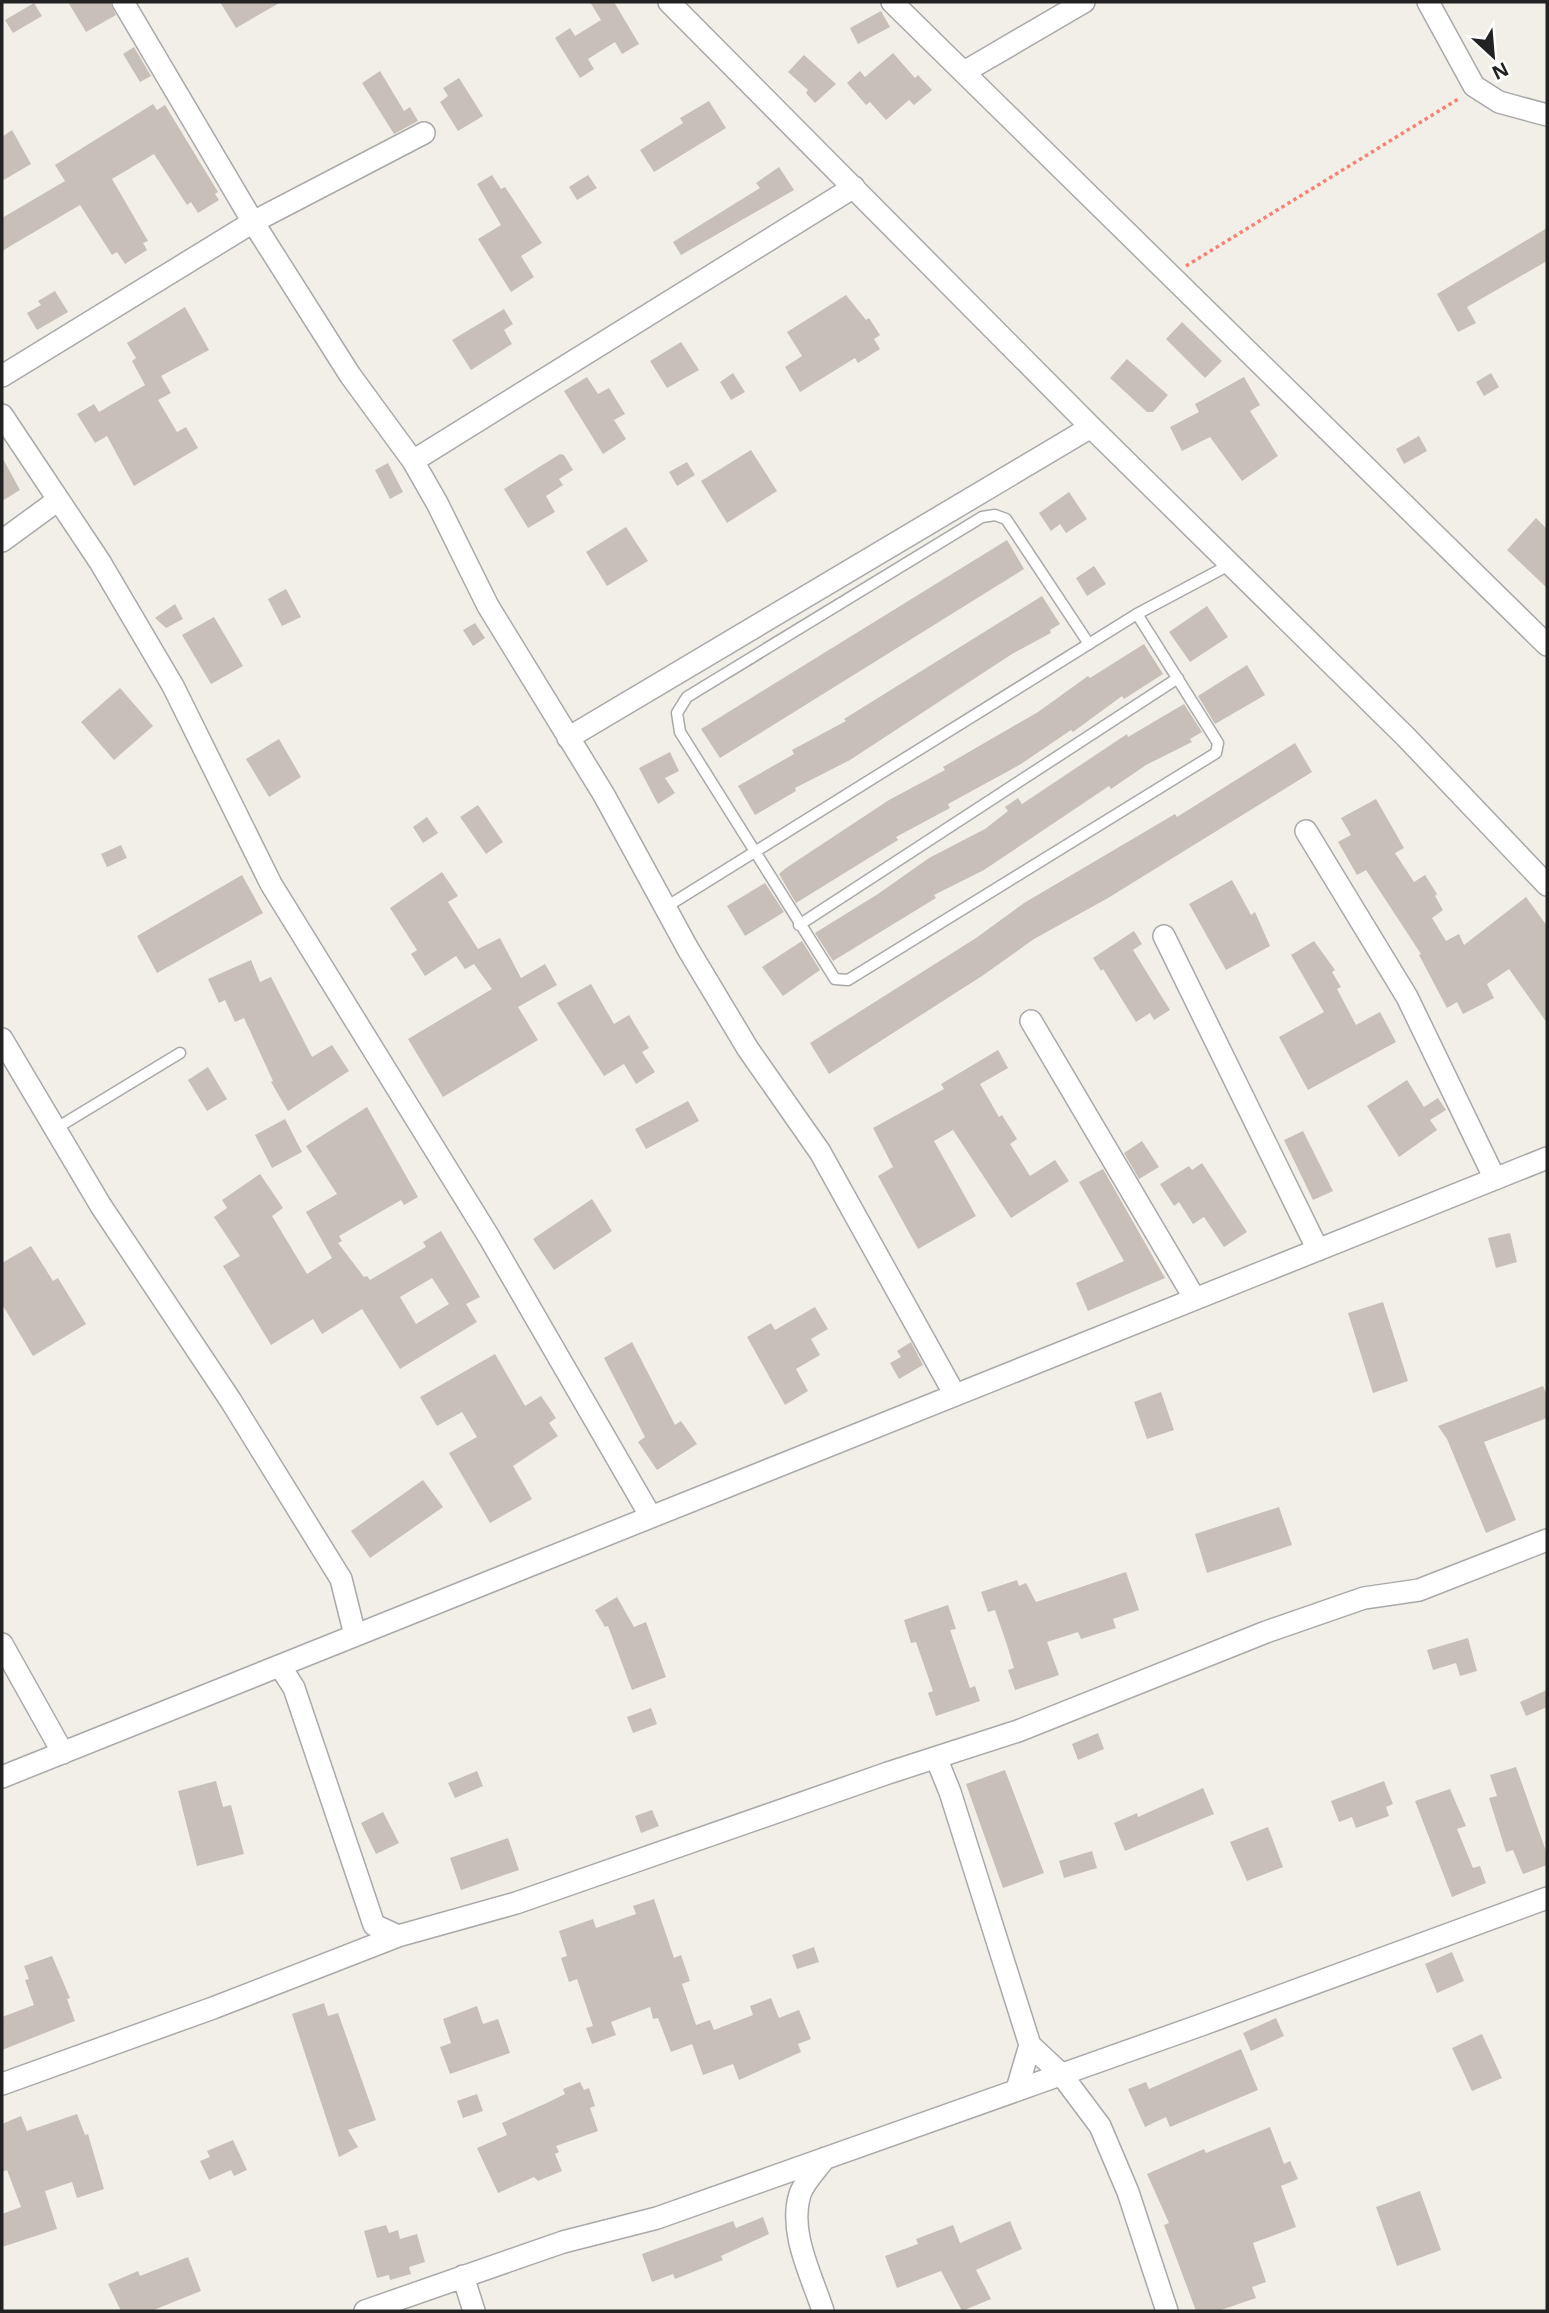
<svg xmlns="http://www.w3.org/2000/svg" width="1549" height="2313" viewBox="0 0 1549 2313" font-family="'Open Sans',sans-serif">
	<style>
		.building { fill: #c7bfb8; fill-rule: evenodd }
		.lines { fill: none; stroke-linecap: round; stroke-linejoin: round }
		.lane-casing { stroke: #a9a9a9; stroke-width: 13 }
		.street-casing { stroke: #a9a9a9; stroke-width: 24 }
		.path { stroke: #fa8072; stroke-width: 3.5; stroke-dasharray: 3.5 3.5; stroke-linecap: butt }
		.lane { stroke: #fff; stroke-width: 10 }
		.street { stroke: #fff; stroke-width: 21 }
	</style>
	<rect width="100%" height="100%" fill="#f2efe9"/>
	<!-- building -->
	<path class="building" d="M68,2H110L116,15L86,32Z
		M220,2H281L236,28Z
		M590,2H614L639,44L622,54L615,42L588,59L594,69L580,78L555,38L570,28L575,36L601,20Z
		M34,3L42,16L13,33L5,20Z
		M881,11L890,27L858,44L850,28Z
		M134,47L151,76L140,82L123,54Z
		M893,53L915,78L918,75L932,90L914,105L909,100L886,120L870,102L866,105L847,83L860,71L865,77Z
		M804,55L836,84L815,103L806,93L808,90L788,72Z
		M380,71L404,111L410,107L418,121L394,134L362,83Z
		M459,78L483,116L458,131L440,102L448,96L443,88Z
		M709,101L726,128L654,172L640,150L683,123L680,118Z
		M153,104L157,110L165,105L218,192L215,194L219,200L198,213L191,202L187,205L154,154L112,179L148,241L143,243L147,250L125,264L117,252L112,255L80,205L2,251V218L65,181L55,165Z
		M12,130L31,164L2,181V137Z
		M779,167L794,190L681,255L673,242L760,188L756,183Z
		M492,175L501,189L505,187L542,243L521,256L534,277L511,292L478,239L501,225L477,184Z
		M588,175L597,188L577,200L569,187Z
		M1547,228V261L1467,307L1476,323L1458,332L1437,294Z
		M55,291L68,312L37,330L27,313L41,305L38,301Z
		M846,295L866,320L869,318L880,335L874,339L880,349L858,363L855,358L800,392L785,367L802,356L787,332Z
		M185,307L209,350L161,376L171,393L158,400L177,432L186,427L198,448L134,486L107,436L95,443L77,414L94,404L99,412L145,385L132,361L136,358L127,343Z
		M504,309L513,324L504,330L512,344L471,370L452,340Z
		M1182,322L1222,361L1205,378L1166,339Z
		M681,342L699,370L667,388L650,361Z
		M1127,359L1168,395L1153,412H1147L1110,378Z
		M733,373L745,392L731,400L720,382Z
		M1491,373L1499,387L1484,396L1476,382Z
		M587,377L598,394L609,388L625,414L614,420L626,439L603,454L564,391Z
		M1244,377L1260,405L1250,411L1278,456L1242,481L1210,437L1182,451L1170,427L1199,412L1195,404Z
		M1419,436L1427,451L1404,464L1396,449Z
		M751,450L777,491L727,523L701,481Z
		M560,454L564,455L573,470L559,479L563,485L546,496L555,512L528,528L504,489Z
		M2,457L20,490L2,501Z
		M687,462L695,475L677,486L669,472Z
		M388,463L403,492L390,499L375,470Z
		M1069,492L1087,519L1066,533L1060,524L1051,531L1039,513Z
		M1536,518L1547,529V588L1507,550Z
		M626,527L648,561L607,586L586,552Z
		M1007,540L1024,569L720,758L701,729Z
		M1094,566L1106,584L1087,596L1076,578Z
		M286,589L301,617L282,626L268,599Z
		M1042,596L1060,624L1050,630L1051,633L1012,654L850,760L795,788L796,791L755,815L738,786L794,754L792,750L846,721L844,719Z
		M175,604L183,619L166,628L155,618Z
		M1207,606L1228,637L1190,662L1169,632Z
		M214,617L243,666L211,684L182,635Z
		M475,623L485,638L473,646L463,630Z
		M1144,644L1163,674L1124,699L1122,696L1073,732L1071,730L1021,764L948,804L950,808L896,837L898,840L796,903L779,874L786,868L889,800L945,770L943,767L1038,712L1088,676L1090,678Z
		M1247,665L1265,695L1215,724L1198,696Z
		M120,688L153,726L114,760L81,722Z
		M1184,704L1202,732L1190,739L1192,742L1146,765L1111,789L1109,786L984,870L934,895L936,898L833,961L815,933L878,894L929,858L985,829L1008,811L1005,807L1018,798L1022,804L1127,734L1128,737Z
		M279,739L301,777L269,797L246,759Z
		M1295,743L1312,772L1108,898L1034,939L982,976L829,1074L810,1043L976,938L1024,903L1175,814L1177,817Z
		M670,752L679,771L665,778L675,793L658,804L639,768Z
		M1376,799L1404,848L1395,853L1414,882L1425,875L1437,894L1435,896L1443,910L1432,918L1446,941L1459,934L1464,945L1526,897L1547,926V1023L1509,969L1487,984L1494,998L1463,1014L1457,1002L1447,1008L1419,955L1421,954L1366,870L1357,875L1338,842L1351,835L1341,818Z
		M478,805L503,842L486,854L460,817Z
		M427,817L438,833L423,843L413,827Z
		M121,845L127,858L107,867L101,854Z
		M442,872L458,896L448,902L478,949L500,938L521,978L545,964L557,985L518,1007L538,1040L443,1097L408,1039L492,989L474,964L465,969L456,956L425,976L411,954L417,950L390,908Z
		M242,875L263,913L157,973L137,936Z
		M1232,880L1251,915L1255,912L1270,946L1226,970L1189,904Z
		M765,883L784,912L745,936L727,906Z
		M1134,931L1142,944L1133,950L1170,1010L1154,1020L1150,1013L1136,1022L1103,969L1101,971L1093,958Z
		M802,941L820,970L783,996L762,967Z
		M1314,941L1335,970L1332,972L1341,987L1337,989L1356,1025L1380,1012L1396,1042L1308,1090L1279,1037L1324,1012L1291,955Z
		M251,960L260,982L271,977L312,1057L332,1045L349,1071L288,1111L271,1082L273,1081L244,1018L235,1022L225,1000L219,1003L208,979Z
		M591,984L614,1024L629,1015L649,1048L642,1052L655,1072L636,1084L624,1064L604,1076L557,1003Z
		M998,1050L1008,1068L980,1084L999,1117L1002,1115L1017,1139L1010,1144L1030,1176L1055,1160L1069,1181L1011,1218L953,1130L934,1141L976,1216L918,1249L878,1176L893,1167L873,1128L944,1089L941,1084Z
		M208,1067L227,1099L207,1111L188,1080Z
		M1407,1080L1424,1107L1438,1098L1446,1110L1430,1120L1437,1130L1399,1157L1367,1106Z
		M688,1101L699,1121L646,1149L635,1129Z
		M367,1107L418,1197L404,1205L401,1200L339,1236L342,1241L338,1243L364,1277L367,1276L370,1280L426,1247L423,1242L441,1231L480,1297L466,1304L477,1322L400,1369L362,1309L322,1334L313,1319L271,1345L223,1266L240,1256L214,1217L227,1208L222,1200L260,1174L283,1208L272,1216L307,1274L332,1258L306,1212L337,1194L306,1146ZM432,1278L449,1304L416,1324L400,1297Z
		M285,1119L302,1152L272,1168L255,1135Z
		M1303,1131L1333,1191L1313,1200L1284,1140Z
		M1142,1141L1159,1167L1139,1179L1124,1153Z
		M1202,1163L1247,1232L1224,1247L1204,1217L1193,1224L1179,1202L1174,1206L1160,1184L1189,1166L1192,1170Z
		M1103,1169L1165,1278L1088,1311L1076,1283L1124,1261L1079,1182Z
		M592,1199L612,1231L554,1270L533,1239Z
		M1510,1233L1517,1262L1496,1268L1488,1238Z
		M31,1246L53,1281L58,1278L86,1324L33,1356L2,1304V1263Z
		M1383,1302L1408,1381L1373,1393L1348,1313Z
		M815,1307L828,1329L811,1339L820,1355L796,1369L808,1391L785,1405L747,1337L771,1323L775,1330Z
		M632,1342L675,1425L681,1421L697,1444L657,1470L638,1442L645,1437L604,1358Z
		M911,1342L923,1365L899,1379L890,1363L901,1357L897,1351Z
		M495,1354L525,1406L541,1396L556,1418L549,1423L558,1436L513,1466L532,1499L490,1523L449,1453L477,1437L462,1412L437,1426L420,1397Z
		M1543,1386L1547,1396V1418L1484,1442L1516,1520L1486,1533L1447,1439L1438,1426Z
		M1161,1392L1174,1430L1147,1439L1134,1402Z
		M423,1480L443,1507L370,1558L351,1531Z
		M1279,1507L1292,1545L1207,1573L1195,1534Z
		M1126,1572L1139,1610L1113,1619L1116,1628L1081,1639L1078,1632L1047,1642L1059,1675L1015,1690L1008,1670L1014,1668L1007,1645L995,1610L988,1612L981,1592L1017,1580L1019,1586L1026,1583L1036,1602Z
		M617,1597L634,1627L646,1622L666,1677L632,1690L608,1626L605,1627L595,1610Z
		M948,1605L956,1629L950,1630L970,1688L975,1686L980,1701L936,1716L928,1693L933,1691L916,1642L911,1643L904,1620Z
		M1468,1638L1477,1671L1460,1676L1456,1663L1433,1670L1427,1650Z
		M1547,1690V1707L1526,1716L1520,1702Z
		M651,1708L657,1724L633,1733L627,1717Z
		M1098,1733L1104,1749L1078,1760L1072,1744Z
		M1516,1767L1547,1854V1865L1523,1874L1513,1850L1506,1852L1489,1798L1497,1796L1490,1775Z
		M1005,1770L1044,1873L1003,1888L966,1784Z
		M477,1771L483,1786L455,1798L448,1783Z
		M216,1781L223,1807L231,1805L244,1854L197,1866L178,1791Z
		M1384,1781L1393,1804L1386,1807L1389,1816L1356,1828L1352,1817L1339,1822L1331,1801Z
		M1203,1788L1214,1814L1125,1851L1114,1823L1137,1813L1138,1817Z
		M1450,1789L1466,1826L1457,1829L1473,1868L1480,1866L1486,1883L1452,1897L1415,1801Z
		M652,1810L659,1826L641,1833L635,1816Z
		M383,1812L399,1843L376,1854L361,1823Z
		M1268,1827L1283,1867L1247,1881L1230,1842Z
		M508,1838L519,1870L461,1890L450,1858Z
		M1092,1851L1097,1868L1064,1878L1059,1861Z
		M654,1899L674,1958L681,1955L690,1981L682,1984L696,2025L710,2020L714,2030L753,2015L750,2006L771,1998L779,2018L799,2010L811,2039L798,2044L801,2052L739,2080L733,2064L703,2075L692,2044L671,2052L658,2018L653,2019L650,2007L611,2022L616,2035L592,2044L586,2028L593,2026L577,1979L569,1982L561,1958L567,1956L559,1931L593,1919L596,1928L636,1914L633,1906Z
		M814,1947L819,1962L797,1969L792,1955Z
		M1452,1952L1464,1981L1437,1993L1425,1964Z
		M52,1956L70,1998L67,1999L75,2021L2,2050V2017L34,2005L25,1980L29,1979L24,1966Z
		M324,2003L328,2016L338,2013L376,2120L348,2130L358,2147L339,2157L292,2014Z
		M477,2006L483,2024L498,2019L510,2053L450,2074L440,2047L451,2043L443,2019Z
		M1276,2018L1284,2036L1251,2051L1243,2033Z
		M1482,2034L1502,2078L1472,2091L1452,2048Z
		M1241,2049L1258,2090L1170,2127L1166,2117L1145,2127L1128,2089L1146,2082L1149,2089Z
		M580,2082L584,2090L589,2088L595,2106L590,2108L598,2131L556,2146L559,2152L555,2154L562,2171L538,2181L534,2177L498,2193L477,2148L507,2135L502,2123L549,2102L565,2094L563,2089Z
		M477,2094L483,2111L463,2118L457,2101Z
		M77,2114L85,2135L88,2134L104,2189L77,2198L72,2182L45,2191L57,2229L2,2247V2214L21,2207L7,2170L2,2172V2124L21,2116L27,2131Z
		M1270,2127L1284,2164L1290,2161L1298,2179L1281,2186L1296,2227L1253,2243L1266,2282L1252,2287L1256,2298L1218,2311H1196L1164,2225L1169,2223L1147,2174L1204,2149L1206,2153Z
		M233,2140L247,2170L234,2176L231,2170L209,2180L200,2161L210,2157L207,2151Z
		M1420,2191L1441,2250L1397,2266L1376,2207Z
		M763,2217L769,2234L721,2256L723,2260L675,2279L673,2274L652,2282L642,2254L733,2221L736,2228Z
		M1010,2221L1022,2249L976,2270L991,2299L962,2311L941,2271L897,2288L885,2256L918,2244L916,2239L953,2225L960,2243Z
		M386,2225L389,2233L398,2230L400,2239L417,2234L425,2262L409,2267L411,2274L390,2280L389,2275L377,2278L364,2231Z
		M188,2257L201,2291L151,2311H121L108,2284L138,2271L140,2276Z"/>
	<g class="lines">
		<!-- lane casing -->
		<g class="lane-casing">
			<path id="lane" d="M1089,644L1006,519L995,515L982,517L687,697L677,713L680,732L835,979L848,980L1216,753L1218,743L1137,614
				M666,907L1137,614L1231,564
				M799,925L1178,678
				M55,1129L180,1053"/>
		</g>
		<!-- street casing -->
		<g class="street-casing">
			<path id="street" d="M123,2L253,222L350,375L413,461L437,503L488,606L604,795L688,949L748,1049L820,1152L955,1395
				M669,2L1091,427L1406,737L1547,885
				M892,2L1547,645
				M1428,2L1474,86L1499,102L1547,115
				M964,72L1084,2
				M2,376L253,222L424,133
				M2,415L100,562L173,686L271,884L489,1237L651,1517
				M413,461L854,187
				M2,541L58,500
				M568,738L1091,427
				M1306,831L1407,997L1495,1179
				M1164,936L1318,1250
				M1031,1021L1195,1299
				M2,1039L101,1206L231,1401L341,1579L355,1635
				M2,1644L63,1753
				M280,1666L294,1688L374,1925L398,1936
				M937,1760L950,1792L1030,2045L1061,2074L1100,2126L1128,2192L1167,2311
				M2,1777L1547,1158
				M2,2084L213,2008L398,1936L516,1903L888,1773L1018,1731L1266,1632L1364,1598L1419,1590L1547,1540
				M1017,2089L1030,2045
				M463,2276L474,2311
				M365,2311L563,2242L657,2218L1201,2025L1547,1898
				M823,2311C812,2276 788,2232 800,2194C804,2182 817,2169 825,2158"/>
		</g>
		<!-- path -->
		<path class="path" d="M1186,266L1460,98"/>
		<!-- lane -->
		<use href="#lane" class="lane"/>
		<!-- street -->
		<use href="#street" class="street"/>
	</g>
	<!-- border -->
	<rect width="1549" height="2313" fill="none" stroke="#222222" stroke-width="7"/>
	<!-- north arrow -->
	<g transform="translate(1493 56) rotate(154)" stroke="#ffffff" stroke-width="5" paint-order="stroke">
	<path d="M0-5L12 26L0 18L-12 26Z" fill="#222222"/>
	<text y="-10" font-size="19" font-weight="bold" text-anchor="middle" fill="#222222">N</text>
	</g>
</svg>
